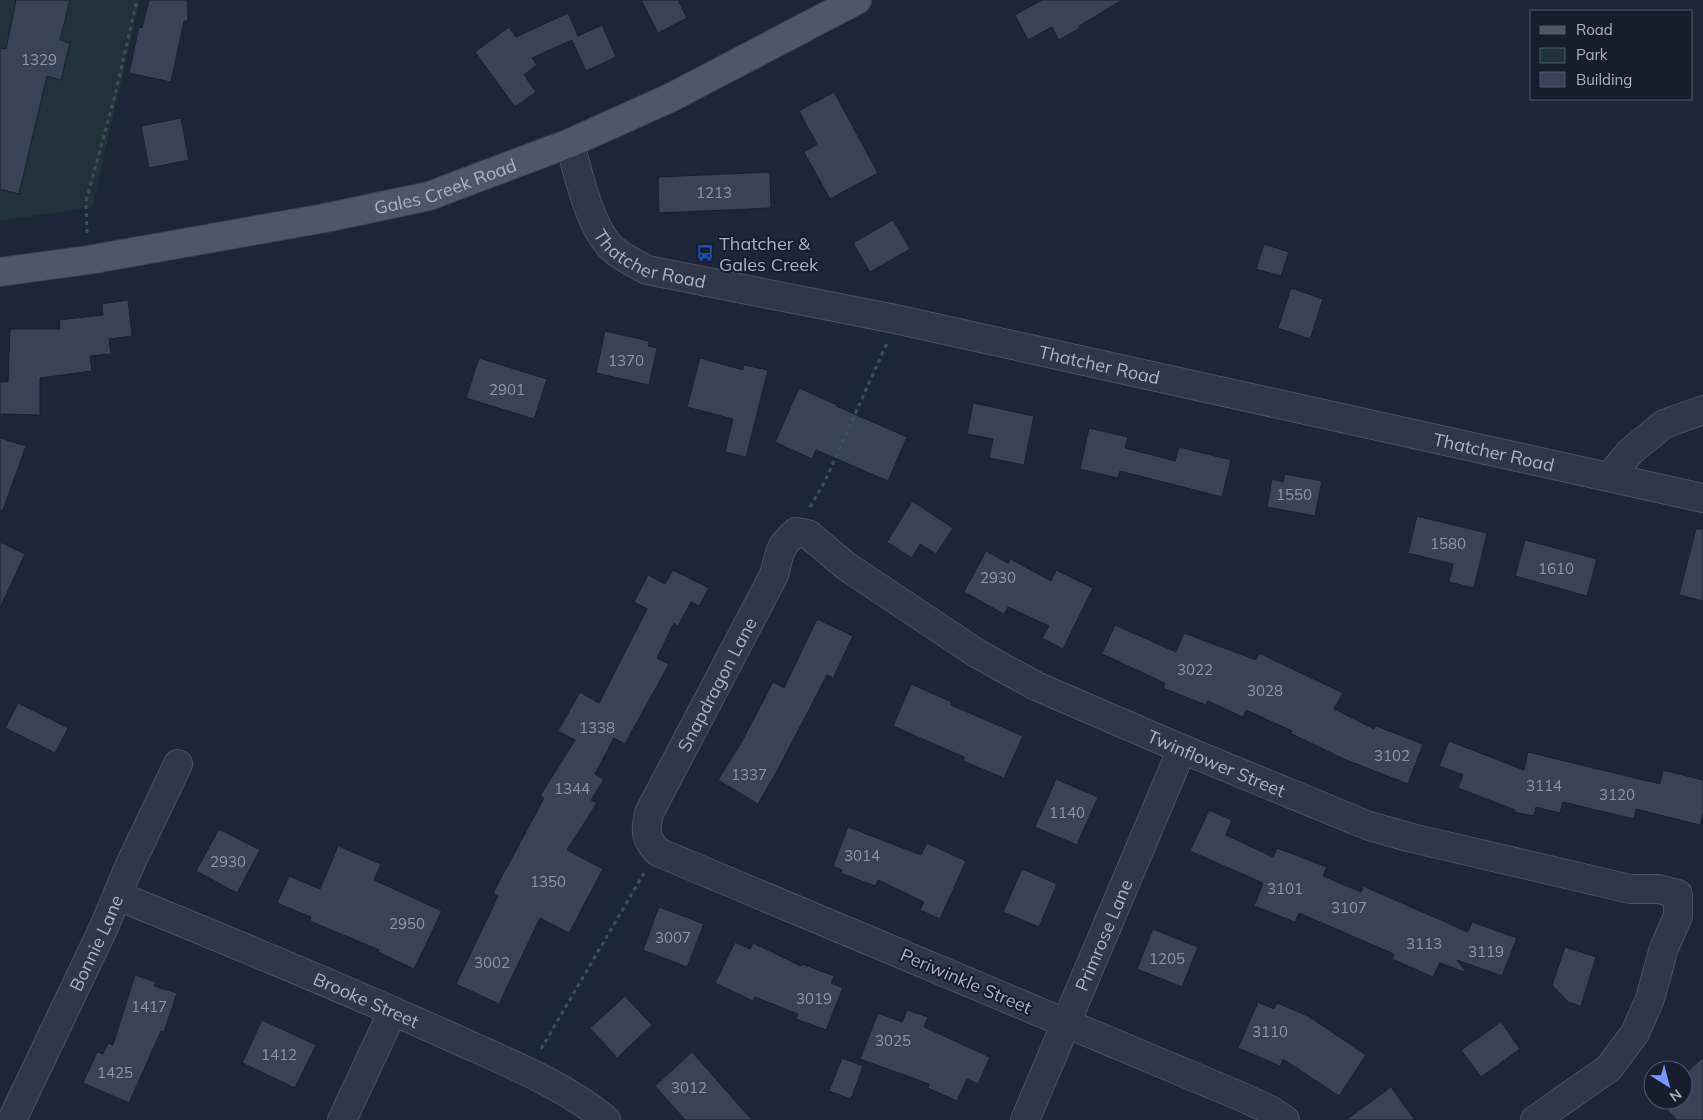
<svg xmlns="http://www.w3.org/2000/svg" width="1703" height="1120" viewBox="0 0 1703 1120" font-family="Mulish,sans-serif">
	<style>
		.green { fill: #1f333a }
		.building { fill: #394259; stroke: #191f2f }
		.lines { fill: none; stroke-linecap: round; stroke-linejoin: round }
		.minor-casing { stroke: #4c5264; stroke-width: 30 }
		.major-casing { stroke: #3b4152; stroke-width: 30 }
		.path { stroke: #3d5057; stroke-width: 3; stroke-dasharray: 4 4; stroke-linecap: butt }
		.minor { stroke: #313749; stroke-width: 28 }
		.major { stroke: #4f5669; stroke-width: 28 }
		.labels { text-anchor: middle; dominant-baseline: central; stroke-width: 4; stroke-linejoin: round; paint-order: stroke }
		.number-label { font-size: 15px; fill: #8e95ab }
		.street-label { font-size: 18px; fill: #abb1c6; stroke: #171d2d }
		.poi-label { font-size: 18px; fill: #abb1c6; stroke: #171d2d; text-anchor: start }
	</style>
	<rect width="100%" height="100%" fill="#1d2539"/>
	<!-- green -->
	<path class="green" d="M0,0H140L92,207L0,221Z"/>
	<!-- building -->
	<path class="building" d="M16,0H70L60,40L70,43L61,80L47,76L19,194L0,189V48L6,49Z
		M149,0H187L188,21H184L171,82L129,73L139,27L142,28Z
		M641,0H678L687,18L658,33Z
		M1042,0H1122L1079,26L1080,28L1059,40L1052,27L1028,40L1015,15Z
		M568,13L578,36L602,25L616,57L586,71L572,40L532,58L537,65L524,75L536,92L515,107L475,52L509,27L516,37Z
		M834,92L878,173L830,199L804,152L817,144L799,111Z
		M181,118L189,160L149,168L141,126Z
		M770,172L771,208L659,213L658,177Z
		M893,220L910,249L870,272L853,243Z
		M1264,244L1289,252L1281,276L1256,269Z
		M1291,288L1323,299L1310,339L1278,328Z
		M128,300L132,336L109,339L111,354L90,356L92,371L40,378V415L0,414V382H8L10,329H60L59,320L103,315L102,304Z
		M605,331L649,341L648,346L657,348L649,385L596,373Z
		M479,358L547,379L534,419L466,398Z
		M700,358L743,370L744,365L768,370L746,457L725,452L733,419L687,407Z
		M799,388L837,405L836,406L907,437L888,481L816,450L812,459L775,442Z
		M973,403L1034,416L1024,465L989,458L993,439L967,434Z
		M1089,428L1128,437L1125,448L1175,461L1179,447L1231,460L1222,497L1120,471L1118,478L1080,469Z
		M0,438L26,446L3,510H0Z
		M1285,474L1322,481L1315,516L1267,507L1272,479L1283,482Z
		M912,501L953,528L936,554L920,544L912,558L887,542Z
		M1417,516L1487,533L1474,588L1449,582L1453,564L1408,553Z
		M1696,529H1703V601L1679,595Z
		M1525,540L1597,559L1587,596L1515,576Z
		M0,542L25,554L0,608Z
		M986,551L1008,563L1011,559L1051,581L1056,570L1093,588L1063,649L1042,638L1049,626L1008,607L1004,614L964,592Z
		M673,570L709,588L699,606L691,602L678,626L674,623L657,658L669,664L625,744L614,738L595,774L604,779L591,800L597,803L567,850L603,869L569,933L540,918L499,1004L456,984L498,896L493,893L544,798L540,796L575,740L558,731L580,692L599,703L647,609L634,602L648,575L665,584Z
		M817,619L853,636L833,678L827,675L776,773L758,804L718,780L741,743L773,682L784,688Z
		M1115,625L1176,652L1184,633L1256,660L1259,653L1343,693L1334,709L1374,729L1376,726L1423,744L1408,784L1344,759L1290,733L1292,731L1246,710L1243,717L1208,701L1206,705L1163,688L1165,683L1102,654Z
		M911,684L952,702L951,705L1023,736L1004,778L963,761L964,757L893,726Z
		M18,703L68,728L55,753L5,728Z
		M1449,741L1524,770L1528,752L1660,784L1663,770L1703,780V814L1700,825L1636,809L1634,819L1563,802L1560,813L1536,807L1534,816L1514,812L1515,810L1458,788L1463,775L1439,766Z
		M1056,779L1098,797L1077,845L1035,827Z
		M1209,810L1232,820L1226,835L1273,857L1277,848L1327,867L1323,876L1361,892L1363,886L1468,932L1472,922L1517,938L1502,976L1457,960L1467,973L1440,963L1433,977L1392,959L1394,954L1299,913L1295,922L1254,906L1263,883L1190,851Z
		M848,827L921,855L927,843L966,861L940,919L920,910L924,902L878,880L875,886L841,873L842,870L833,866Z
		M219,829L260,850L237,893L196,871Z
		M338,846L381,864L374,880L442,911L414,969L378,952L379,950L310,921L311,917L277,903L289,876L320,889Z
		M1022,869L1057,884L1039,927L1003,912Z
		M659,907L704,924L687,967L643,950Z
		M1153,929L1198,947L1182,987L1137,969Z
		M735,942L750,949L753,943L801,966L802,964L834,976L831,983L843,988L826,1030L796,1019L798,1014L755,997L753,1001L715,983Z
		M1565,947L1596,957L1581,1006L1568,1002L1552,985Z
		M135,975L156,982L154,986L177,993L164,1032L161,1031L129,1103L83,1083L97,1052L103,1054L108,1043L113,1045Z
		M625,996L652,1025L617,1058L590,1028Z
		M1258,1002L1274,1009L1277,1003L1308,1016L1366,1055L1339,1096L1283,1059L1280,1066L1238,1048Z
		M907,1010L928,1017L924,1027L990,1057L978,1084L967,1079L957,1101L928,1088L929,1084L860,1059L878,1013L902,1022Z
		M262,1020L316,1045L295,1088L242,1063Z
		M1501,1022L1520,1049L1481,1077L1461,1050Z
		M692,1052L752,1120H685L655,1086Z
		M1703,1057V1120H1677L1658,1100H1683V1076Z
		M842,1058L863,1066L851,1099L829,1091Z
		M1391,1087L1415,1120H1346Z"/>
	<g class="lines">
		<!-- minor casing -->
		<g class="minor-casing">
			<g id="minor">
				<path id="s1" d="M570,143C578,173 590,230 614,250C623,258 636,264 647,270L895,319L1703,498"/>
				<path d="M1610,476L1631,451L1664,424L1703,410"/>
				<path id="s2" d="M118,896C229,941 340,987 449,1036C499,1059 564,1084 606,1120"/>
				<path id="s3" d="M12,1120L104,927L128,869L178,764"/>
				<path d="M342,1120L393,1011"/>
				<path id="s4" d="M1025,1120L1182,749"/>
				<path id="s5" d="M1285,1120L1270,1110L1242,1097L658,852C645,838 645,831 649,813L774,575C780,553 778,548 796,532L808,534L846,566L978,654L1036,686L1182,749L1369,826L1412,838L1630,889H1658L1678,894V916L1664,948L1650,999L1635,1033L1609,1068L1535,1120"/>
			</g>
		</g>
		<!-- major casing -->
		<g class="major-casing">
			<g id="major">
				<path id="s6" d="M0,272L88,260L325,218L429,196L570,143L670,98L857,0"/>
			</g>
		</g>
		<!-- path -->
		<path class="path" d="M87,233L86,201L115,95L137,0
			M810,507L825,481L887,343
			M541,1049L644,873"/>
		<!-- minor -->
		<use href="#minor" class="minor"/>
		<!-- major -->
		<use href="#major" class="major"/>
	</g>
	<!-- icons -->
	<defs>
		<g id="bus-bare" transform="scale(1.35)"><path d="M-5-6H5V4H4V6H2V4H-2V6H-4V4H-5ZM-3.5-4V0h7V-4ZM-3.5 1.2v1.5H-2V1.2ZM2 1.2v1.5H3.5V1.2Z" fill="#1a4fb4" stroke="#171d2d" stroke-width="2.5" paint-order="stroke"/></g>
	</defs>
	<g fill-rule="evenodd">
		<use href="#bus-bare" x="705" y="253"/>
	</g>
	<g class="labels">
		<!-- number labels -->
		<g class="number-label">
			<text x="39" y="59">1329</text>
			<text x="714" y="192">1213</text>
			<text x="626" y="360">1370</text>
			<text x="507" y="389">2901</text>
			<text x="1294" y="494">1550</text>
			<text x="1448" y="543">1580</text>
			<text x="1556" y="568">1610</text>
			<text x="998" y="577">2930</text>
			<text x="1195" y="669">3022</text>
			<text x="1265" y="690">3028</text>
			<text x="597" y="727">1338</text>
			<text x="1392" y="755">3102</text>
			<text x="749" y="774">1337</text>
			<text x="1544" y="785">3114</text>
			<text x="572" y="788">1344</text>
			<text x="1617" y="794">3120</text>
			<text x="1067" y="812">1140</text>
			<text x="862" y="855">3014</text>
			<text x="228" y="861">2930</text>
			<text x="548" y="881">1350</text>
			<text x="1285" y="888">3101</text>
			<text x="1349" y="907">3107</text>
			<text x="407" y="923">2950</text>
			<text x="673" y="937">3007</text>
			<text x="1424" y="943">3113</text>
			<text x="1486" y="951">3119</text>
			<text x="1167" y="958">1205</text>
			<text x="492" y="962">3002</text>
			<text x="814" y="998">3019</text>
			<text x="149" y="1006">1417</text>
			<text x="1270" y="1031">3110</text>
			<text x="893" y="1040">3025</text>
			<text x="279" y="1054">1412</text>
			<text x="115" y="1072">1425</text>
			<text x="689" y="1087">3012</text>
		</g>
		<!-- street labels -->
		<g class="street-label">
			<text stroke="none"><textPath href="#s6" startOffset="454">Gales Creek Road</textPath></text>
			<text stroke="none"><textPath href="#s1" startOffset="154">Thatcher Road</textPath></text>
			<text stroke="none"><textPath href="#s1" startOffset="618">Thatcher Road</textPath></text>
			<text stroke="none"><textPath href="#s1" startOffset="1022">Thatcher Road</textPath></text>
			<text stroke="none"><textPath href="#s5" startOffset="870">Snapdragon Lane</textPath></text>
			<text stroke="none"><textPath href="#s5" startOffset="1526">Twinflower Street</textPath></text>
			<text stroke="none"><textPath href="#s4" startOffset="201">Primrose Lane</textPath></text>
			<text stroke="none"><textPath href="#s3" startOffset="196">Bonnie Lane</textPath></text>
			<text transform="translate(966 981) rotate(23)">Periwinkle Street</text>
			<text stroke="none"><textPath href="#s2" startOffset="269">Brooke Street</textPath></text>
		</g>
		<!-- poi labels -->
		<g class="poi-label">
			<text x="719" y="243">Thatcher &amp;<tspan x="719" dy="21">Gales Creek</tspan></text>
		</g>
	</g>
	<!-- legend -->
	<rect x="1530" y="10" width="162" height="90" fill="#171d2d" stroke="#52586a"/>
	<rect x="1540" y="26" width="25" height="8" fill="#4f5669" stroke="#52586a"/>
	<text x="1576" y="35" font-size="15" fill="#abb1c6">Road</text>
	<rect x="1540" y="48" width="25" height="15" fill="#1f333a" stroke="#52586a"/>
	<text x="1576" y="60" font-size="15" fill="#abb1c6">Park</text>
	<rect x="1540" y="72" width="25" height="15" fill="#394259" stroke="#52586a"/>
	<text x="1576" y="85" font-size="15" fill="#abb1c6">Building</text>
	<!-- north arrow -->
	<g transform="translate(1668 1085) rotate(144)"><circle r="24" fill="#171d2d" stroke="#52586a"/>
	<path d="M0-4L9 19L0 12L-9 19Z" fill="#7797ff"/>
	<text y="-8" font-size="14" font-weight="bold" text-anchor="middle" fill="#abb1c6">N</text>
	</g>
</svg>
